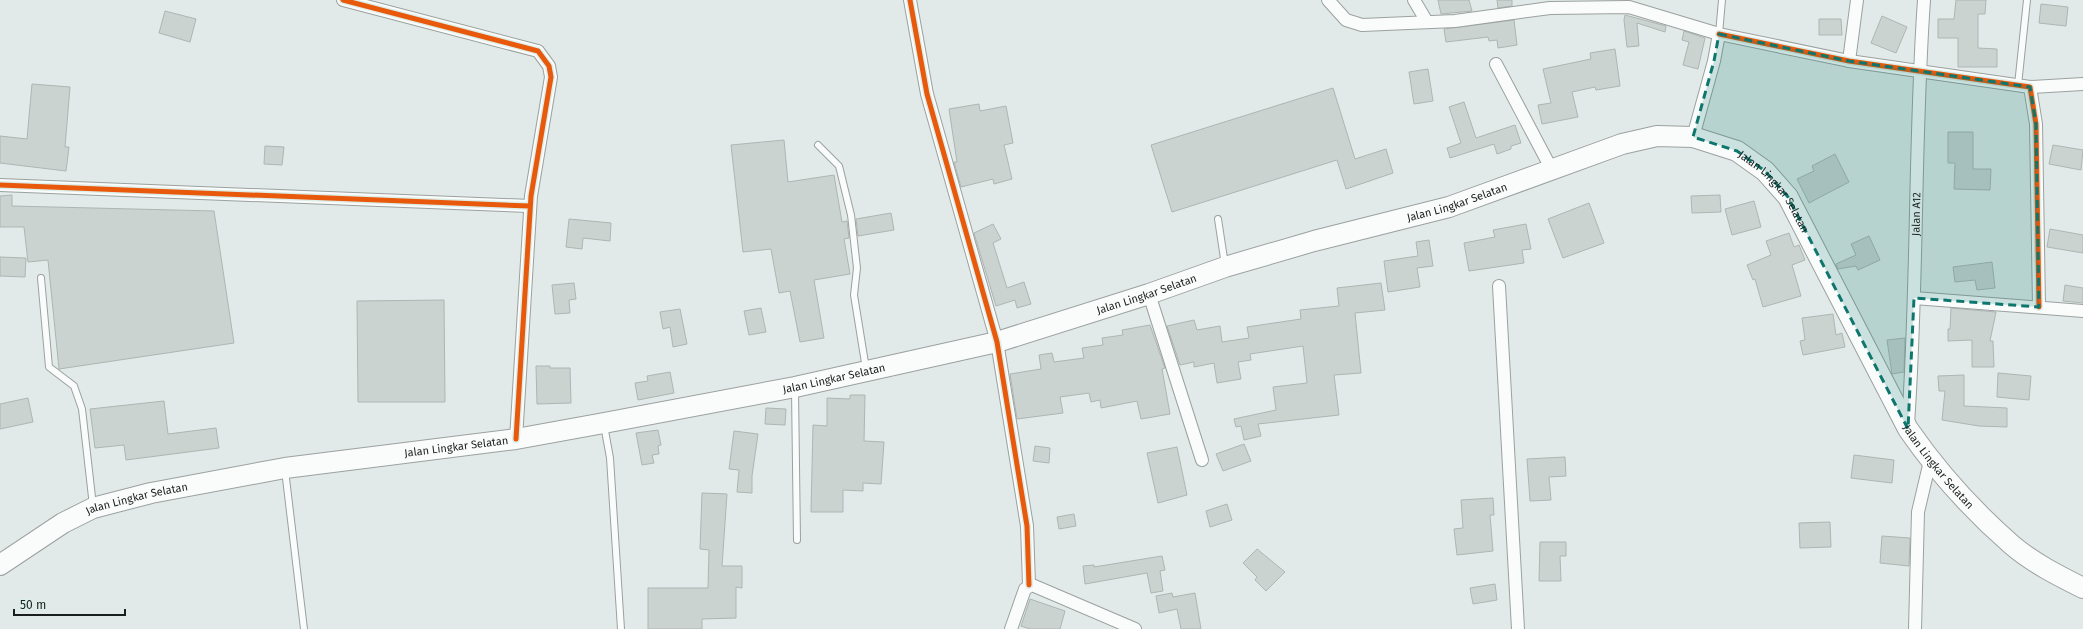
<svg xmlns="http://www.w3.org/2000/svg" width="2083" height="629" viewBox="0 0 2083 629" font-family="'Fira Sans',sans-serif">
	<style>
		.building { fill: #cbd3d1; stroke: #aeb5b3 }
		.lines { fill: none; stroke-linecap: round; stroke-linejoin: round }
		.service-casing { stroke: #9ba19f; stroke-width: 8 }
		.minor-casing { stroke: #9ba19f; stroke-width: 14 }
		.trunk-casing { stroke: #9ba19f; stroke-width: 22 }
		.service { stroke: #fafcfc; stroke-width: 6 }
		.minor { stroke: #fafcfc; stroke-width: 12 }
		.trunk { stroke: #fafcfc; stroke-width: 20 }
		.cycleway-casing { stroke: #ddeee9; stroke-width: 8 }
		.cycleway { stroke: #e8590c; stroke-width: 5 }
		.marked { fill: #0f766e; fill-opacity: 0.2; stroke: #0f766e; stroke-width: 3; stroke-dasharray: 8 5; stroke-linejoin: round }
		.labels { text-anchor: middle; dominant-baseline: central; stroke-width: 3.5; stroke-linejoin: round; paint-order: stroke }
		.street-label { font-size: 11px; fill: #181f1d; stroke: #ddeee9 }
	</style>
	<rect width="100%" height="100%" fill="#e1eae8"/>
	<!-- building -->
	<path class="building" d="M1438,0H1469L1472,11L1441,14Z
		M1497,0H1512V6L1498,8Z
		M1956,0H1986L1985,14H1978V48L1997,49V67H1958V38H1938V19H1954Z
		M2041,4L2068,7L2066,26L2039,23Z
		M165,11L196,19L190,42L159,33Z
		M1625,15L1666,26L1665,32L1637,23L1639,46L1627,47L1624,20Z
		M1882,16L1907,27L1896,53L1871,43Z
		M1819,19H1841L1842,35H1819Z
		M1514,20L1517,45L1498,48L1497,40L1489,41L1488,37L1446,42L1444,29Z
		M1684,31L1705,38L1698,69L1683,65L1689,42L1682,40Z
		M1615,49L1620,86L1596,90L1595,87L1572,92L1578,117L1542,124L1538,105L1551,103L1543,69L1591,59L1590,53Z
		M1428,69L1433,101L1414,104L1409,72Z
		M32,84L70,87L65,147H69L66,171L0,163V136L27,139Z
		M1333,88L1355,159L1386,149L1393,173L1346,189L1337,160L1172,212L1151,145Z
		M1464,102L1476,138L1515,125L1521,143L1511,146V149L1497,154L1494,144L1450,158L1447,148L1461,143L1449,107Z
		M979,104L980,111L1006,106L1013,143L1004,145L1012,179L994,184L993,179L961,187L954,162H957L949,109Z
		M1948,132H1973V169H1991L1990,190L1954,189L1955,163H1948Z
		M784,140L788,182L834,175L842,222L847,221L849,238L844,239L850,274L814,280L824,338L800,342L790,291L779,293L771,249L743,252L731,145Z
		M2053,145L2083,150L2081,170L2049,164Z
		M265,146L284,147L282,165L264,164Z
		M1835,154L1849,182L1809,203L1797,179L1814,171L1812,166Z
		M12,195V206L214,211L234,343L59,369L48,260L28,262L24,227H0V196Z
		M1720,195L1721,212L1692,213L1691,196Z
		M1754,201L1761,227L1732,235L1725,209Z
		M1589,203L1604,243L1563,258L1548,219Z
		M891,213L894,230L858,236L856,219Z
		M569,219L611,223L610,241L583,238L582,249L566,247Z
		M993,224L1001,239L993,243L1007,288L1024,282L1031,304L1017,308L1015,300L996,306L974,233Z
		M1526,224L1531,249L1522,250L1524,263L1469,271L1464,243L1495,237L1493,230Z
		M2050,229L2083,235V253L2047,247Z
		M1789,233L1794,247L1799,245L1805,260L1792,265L1801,296L1763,307L1755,279L1753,280L1747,265L1771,255L1766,241Z
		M1869,236L1880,260L1858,270L1856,266L1838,269L1836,264L1856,255L1851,244Z
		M1429,240L1433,266L1417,268L1420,287L1388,292L1384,261L1418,256L1416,242Z
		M0,257L26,258L25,277L0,276Z
		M1992,262L1995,288L1977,290L1975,280L1955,282L1953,267Z
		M574,283L576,299L569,300L570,313L555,314L552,285Z
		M1381,283L1385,310L1355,313L1361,373L1334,375L1339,415L1258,424L1261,436L1244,440L1241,426L1236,427L1234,419L1276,410L1273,387L1307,383L1303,346L1250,354L1251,360L1238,362L1241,379L1217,383L1214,363L1194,367V362L1180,365L1167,326L1194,320L1197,330L1220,326L1222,342L1249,338L1247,327L1301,319L1300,310L1339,306L1337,288Z
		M2065,285L2083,288V303L2063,301Z
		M444,300L445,402H358L357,301Z
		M761,308L766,332L749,335L744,311Z
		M1951,308L1996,312L1990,341H1993L1994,367H1972V340L1948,341V329H1950Z
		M680,309L687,344L673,347L670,327L663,329L660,312Z
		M1833,314L1836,335L1842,333L1845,347L1803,355L1800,341L1805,340L1802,318Z
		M1150,325L1165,368L1162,369L1170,414L1141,419L1137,401L1101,408L1100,400L1091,402L1089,393L1060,397L1063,413L1017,419L1010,374L1041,369L1039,355L1052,353L1054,362L1084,358L1082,348L1103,345L1102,338L1123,335L1122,330Z
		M1905,338L1904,372L1892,374L1887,340Z
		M536,366H550V368H570L571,403L537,404Z
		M670,372L674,393L638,400L635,383L648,381L647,376Z
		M1998,373L2031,376L2029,400L1997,397Z
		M1964,375V406L2007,408V427L1979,426L1942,420L1945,391H1939L1938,376Z
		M850,395H865L864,441L884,442L881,484L863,483V491L843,490V512H811L813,425L827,426V398L850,399Z
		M28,398L33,422L0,429V404Z
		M164,401L168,434L216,428L219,448L126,460L124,445L95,448L90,409Z
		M766,408L786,409L785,425L765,424Z
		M658,430L661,445L658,446L659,454L652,455L654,463L642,465L636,433Z
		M734,431L758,434L752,476V493L737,492L739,470L729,469Z
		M1244,444L1251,461L1223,471L1216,454Z
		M1035,446L1050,448L1049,463L1033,461Z
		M1177,447L1187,495L1158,503L1147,453Z
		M1854,455L1894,460L1892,483L1851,478Z
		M1565,457L1566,476L1549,477L1551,500L1530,501L1527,459Z
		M702,493L727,494L722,566H742V588L736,587V618L702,619V629H648V588H708L709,550L700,549Z
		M1493,498L1494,515H1490L1493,551L1457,555L1454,529L1463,528L1461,500Z
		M1227,504L1232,520L1210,527L1206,511Z
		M1074,514L1076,526L1059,529L1057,517Z
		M1830,522L1831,547L1800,548L1799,523Z
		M1882,536L1910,538L1909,566L1880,563Z
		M1540,542H1566V556H1560L1561,581H1539Z
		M1257,549L1285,572L1266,591L1255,580L1257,577L1243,563Z
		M1162,556L1165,570L1160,571L1163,591L1151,593L1147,573L1085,584L1083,566L1094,565V567Z
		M1495,584L1497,600L1473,604L1470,588Z
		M1172,593L1173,597L1195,593L1201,629H1181L1177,609L1159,613L1156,596Z
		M1030,599L1065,611L1060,629H1030L1021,626Z"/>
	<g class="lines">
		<!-- service casing -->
		<g class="service-casing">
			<path id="service" d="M1719,34L1722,0
				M2018,85L2027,0
				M818,145L839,166L851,215L857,268L854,295L866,369
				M1218,219L1225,265
				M41,278L49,367L74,386L82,409L93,506
				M795,390L797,540
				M604,425L610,458L621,629
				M285,470L304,629"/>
		</g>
		<!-- minor casing -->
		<g class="minor-casing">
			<g id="minor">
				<path d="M343,0L538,51L549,66L551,77L531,196L516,439"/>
				<path d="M910,0L927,94L997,342L1027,526L1029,585"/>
				<path d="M1328,0L1346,20L1362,25L1455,21L1550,8L1629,7L1719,34L1714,61L1693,137"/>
				<path d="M1414,0L1427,22"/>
				<path d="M1719,34L1849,61L2030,87L2036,124L2039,307"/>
				<path d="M1849,61L1857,0"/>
				<path d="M1496,64L1552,170"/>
				<path d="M2030,87L2083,84"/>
				<path d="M0,185L530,206"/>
				<path d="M1499,286L1518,629"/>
				<path d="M1149,294L1202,460"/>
				<path d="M1914,298L2083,311"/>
				<path id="s1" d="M1908,424C1918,283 1914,141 1924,0"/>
				<path d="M1011,629L1025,589L1032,585L1135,629"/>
				<path d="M1915,629L1918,512L1930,461"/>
			</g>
		</g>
		<!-- trunk casing -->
		<g class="trunk-casing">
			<g id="trunk">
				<path id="s2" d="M0,565L63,523L93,508L151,493L285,468L516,439L604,423L795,387L997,342L1149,294L1225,267L1314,241L1449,207L1622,144L1657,136L1693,137L1737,151L1765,171L1788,197L1908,429C1937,471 1973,511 2012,545C2033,563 2059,576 2083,588"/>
			</g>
		</g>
		<!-- service -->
		<use href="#service" class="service"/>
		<!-- minor -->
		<use href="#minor" class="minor"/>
		<!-- trunk -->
		<use href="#trunk" class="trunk"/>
		<!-- cycleway casing -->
		<g class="cycleway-casing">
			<path id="cycleway" d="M343,0L538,51L549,66L551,77L531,196L516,439
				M910,0L927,94L997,342L1027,526L1029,585
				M1719,34L1849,61L2030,87L2036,124L2039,307
				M0,185L530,206"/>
		</g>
		<!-- cycleway -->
		<use href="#cycleway" class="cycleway"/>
	</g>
	<!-- marked area -->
	<path class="marked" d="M1719,34L1849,61L2030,87L2036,124L2039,307L1914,298L1908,429L1788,197L1765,171L1737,151L1693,137L1714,61Z"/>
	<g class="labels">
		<!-- street labels -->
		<g class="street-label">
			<text stroke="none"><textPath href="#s2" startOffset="1859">Jalan Lingkar Selatan</textPath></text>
			<text stroke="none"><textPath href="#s2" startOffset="1510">Jalan Lingkar Selatan</textPath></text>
			<text stroke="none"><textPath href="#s1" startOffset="210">Jalan A12</textPath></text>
			<text stroke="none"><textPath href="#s2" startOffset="1186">Jalan Lingkar Selatan</textPath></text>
			<text stroke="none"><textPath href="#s2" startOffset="862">Jalan Lingkar Selatan</textPath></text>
			<text stroke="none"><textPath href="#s2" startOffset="478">Jalan Lingkar Selatan</textPath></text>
			<text stroke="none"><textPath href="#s2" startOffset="2182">Jalan Lingkar Selatan</textPath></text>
			<text stroke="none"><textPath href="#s2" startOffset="154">Jalan Lingkar Selatan</textPath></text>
		</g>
	</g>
	<!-- scale -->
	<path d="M14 609v6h111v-6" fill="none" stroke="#181f1d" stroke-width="2"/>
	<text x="20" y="609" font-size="12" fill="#181f1d" stroke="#ddeee9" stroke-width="3" paint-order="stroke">50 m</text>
</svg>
